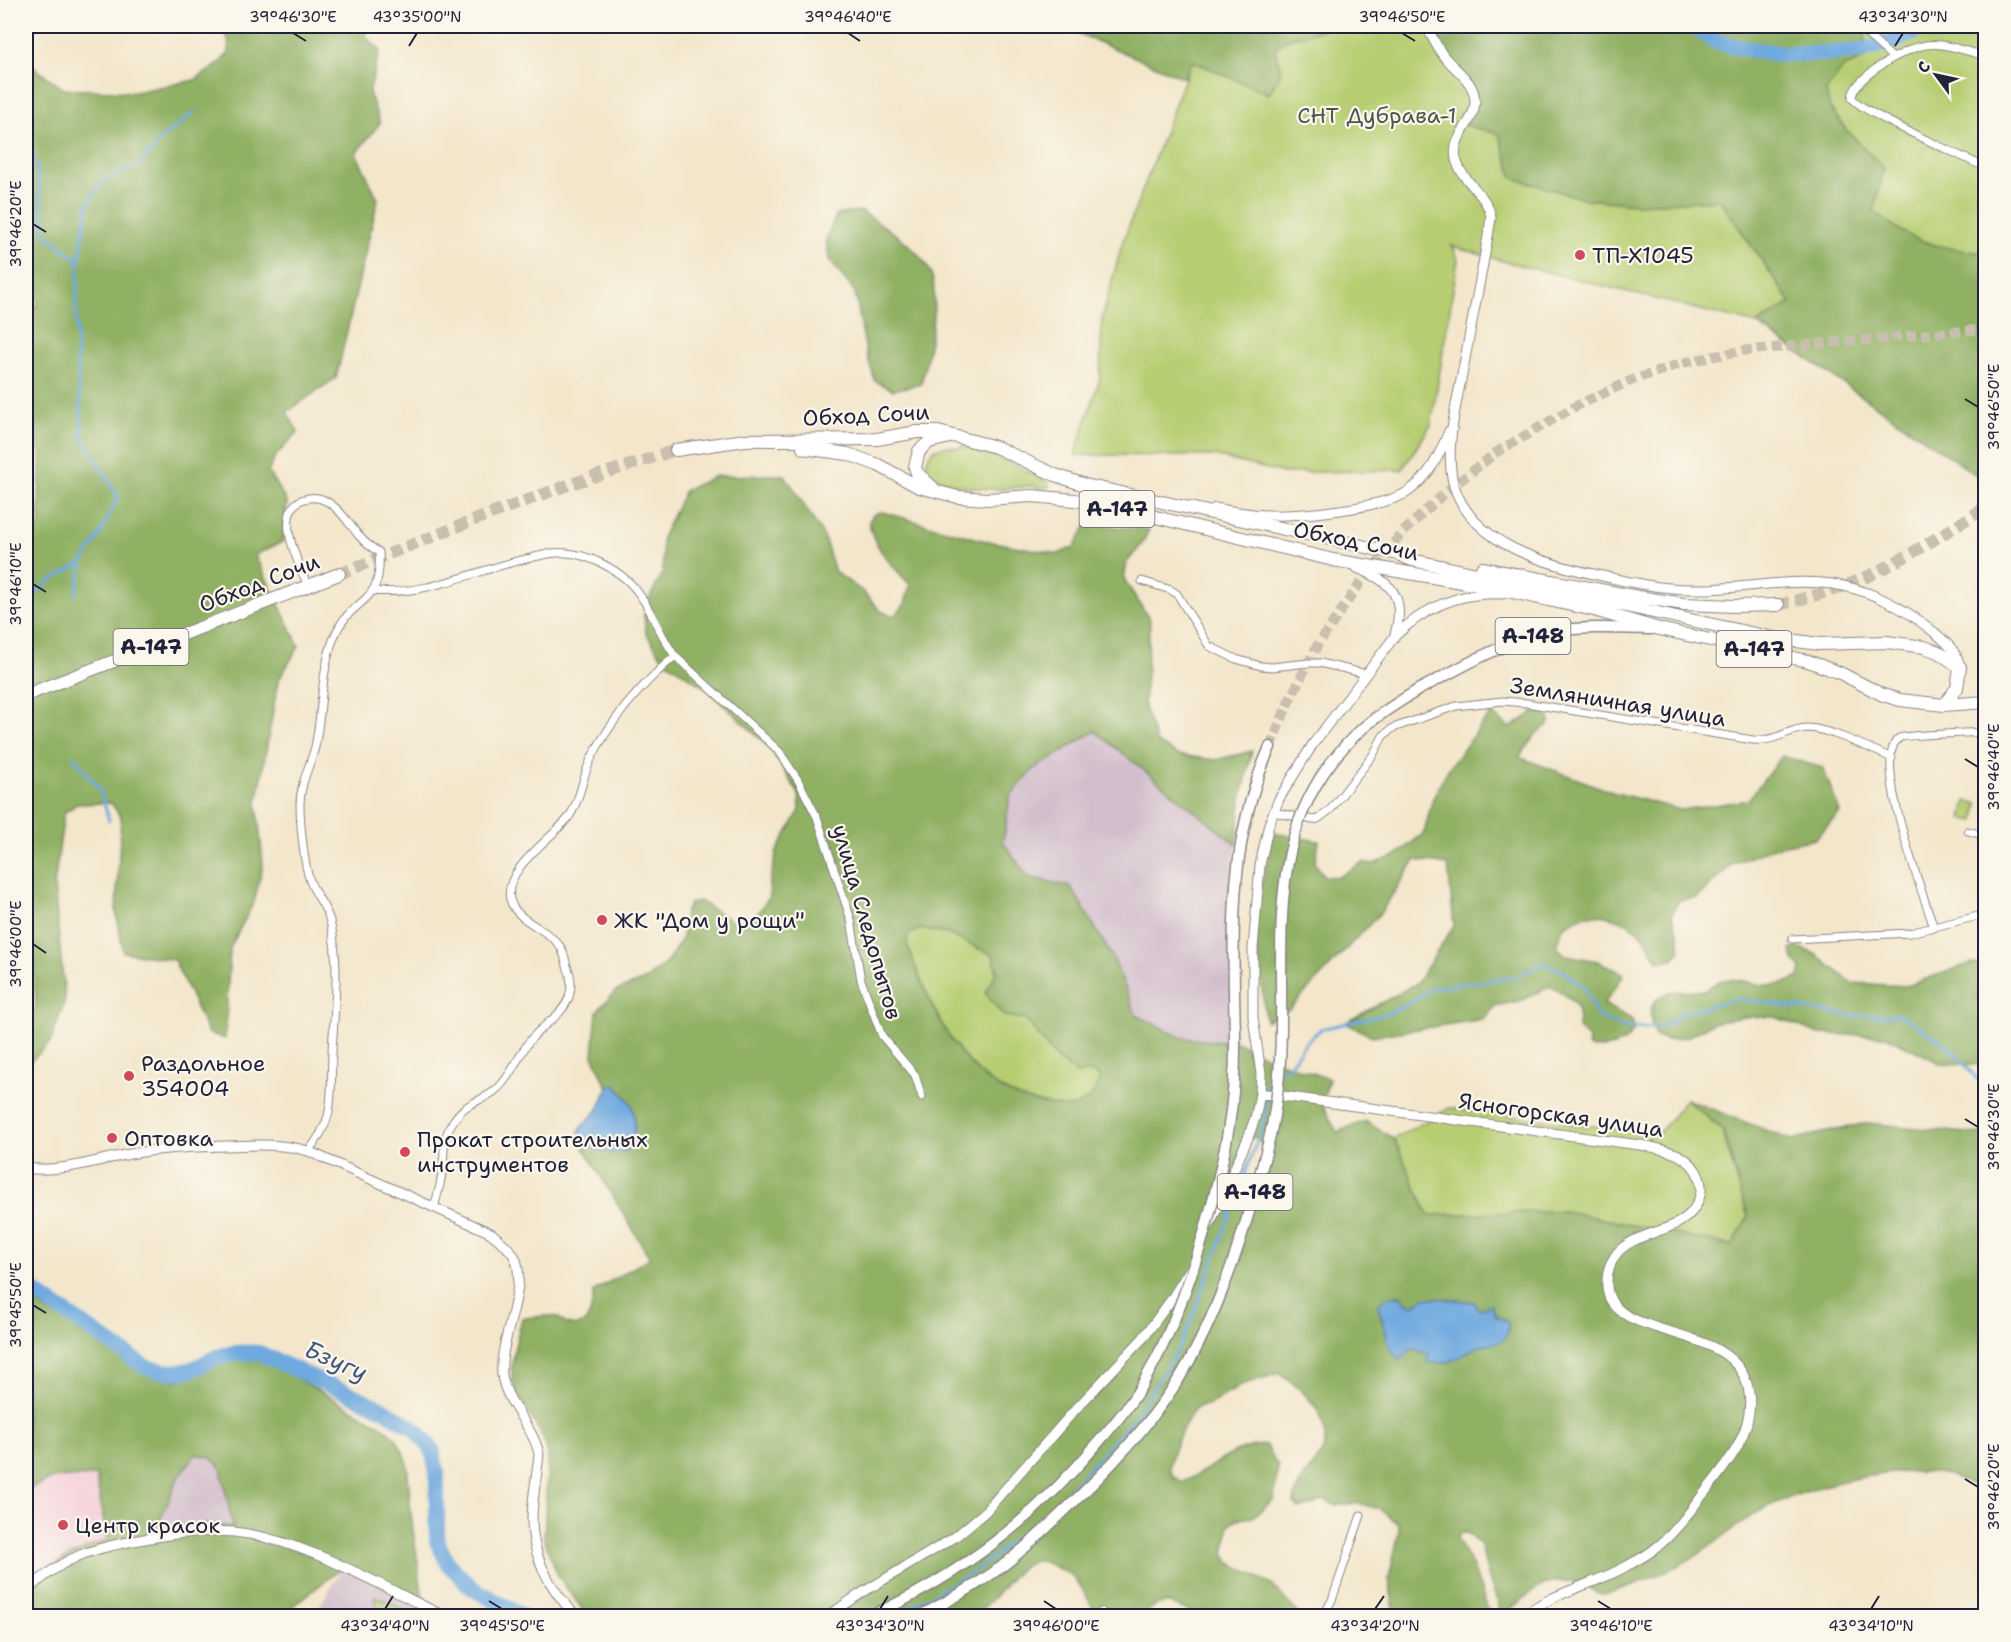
<svg xmlns="http://www.w3.org/2000/svg" width="2011" height="1642" viewBox="0 0 2011 1642" font-family="'Shantell Sans',sans-serif">
	<style>
		.built { fill: #f5cfda }
		.industrial { fill: #d1bdcb }
		.green { fill: #b6cd71; stroke: #6c7856; stroke-width: 1.5 }
		.forest { fill: #90b063; stroke: #59694f; stroke-width: 1.5; fill-rule: evenodd }
		.water { fill: #6ea9df; stroke: #48668d; stroke-width: 1.5 }
		.lines { fill: none; stroke-linecap: round; stroke-linejoin: round }
		.stream { stroke: #6ea9df; stroke-width: 3 }
		.river { stroke: #6ea9df; stroke-width: 16 }
		.primary-tunnel { stroke: #c9bfae; stroke-width: 10; stroke-dasharray: 10 5; stroke-linecap: butt }
		.highway-tunnel { stroke: #c9bfae; stroke-width: 12; stroke-dasharray: 12 6; stroke-linecap: butt }
		.street-casing { stroke: #8a8483; stroke-width: 9 }
		.secondary-casing { stroke: #8a8483; stroke-width: 11 }
		.primary-casing { stroke: #8a8483; stroke-width: 13 }
		.highway-casing { stroke: #8a8483; stroke-width: 14 }
		.street { stroke: #fff; stroke-width: 7 }
		.secondary { stroke: #fff; stroke-width: 9 }
		.primary { stroke: #fff; stroke-width: 10 }
		.highway { stroke: #fff; stroke-width: 12 }
		.primary-bridge-casing { stroke: #8a8483; stroke-width: 13; stroke-linecap: butt }
		.primary-bridge { stroke: #fff; stroke-width: 10 }
		.ticks { fill: none; stroke: #22223b; stroke-width: 2 }
		.poi-dot { fill: #d1495b; stroke: #fbf7ec; stroke-width: 2 }
		.labels { text-anchor: middle; dominant-baseline: central; stroke-width: 4.5; stroke-linejoin: round; paint-order: stroke }
		.shield { fill: #fbf7ec; stroke: #636270; stroke-width: 1.5 }
		.shield-label { font-size: 21px; font-weight: bold; fill: #22223b }
		.park-label { font-size: 22px; fill: #4e554b; stroke: #fbf7ec }
		.poi-label { font-size: 22px; fill: #22223b; stroke: #fbf7ec; text-anchor: start }
		.street-label { font-size: 22px; fill: #22223b; stroke: #fbf7ec }
		.water-label { font-size: 24px; font-style: italic; fill: #40587d; stroke: #fbf7ec }
		.neatline { fill: none; stroke: #22223b; stroke-width: 2 }
		.ticks-label { font-size: 15px; text-anchor: middle; fill: #22223b }
	</style>
	<rect width="100%" height="100%" fill="#fbf7ec"/>
	<filter id="ink" filterUnits="userSpaceOnUse"><feTurbulence type="fractalNoise" baseFrequency=".0167" numOctaves="2"/><feDisplacementMap in="SourceGraphic" scale="12" xChannelSelector="R" yChannelSelector="G"/><feConvolveMatrix kernelMatrix="1 2 1 2 8 2 1 2 1" color-interpolation-filters="sRGB"/></filter>
	<filter id="wash" filterUnits="userSpaceOnUse"><feTurbulence type="fractalNoise" baseFrequency=".008" numOctaves="4" result="noise"/><feDisplacementMap in="SourceGraphic" scale="24" xChannelSelector="R" yChannelSelector="G"/><feGaussianBlur stdDeviation="1.35" result="paint"/><feColorMatrix in="noise" values="0 0 0 0 0 0 0 0 0 0 0 0 0 0 0 0 0 1.4 0 .05"/><feComposite in="paint" operator="in"/></filter>
	<g filter="url(#wash)">
		<rect width="100%" height="100%" fill="#f3e6cb"/>
		<!-- built -->
		<path class="built" d="M97,1476L107,1541L82,1549L26,1586V1490L53,1478Z"/>
		<!-- industrial -->
		<path class="industrial" d="M1095,731L1237,845L1233,864V978L1235,1036L1242,1044L1182,1038L1136,1015L1113,958L1071,888L1028,877L1003,842L1009,796L1034,769Z
			M196,1453L210,1457L221,1468L233,1527L201,1524L155,1529L178,1478Z
			M342,1568L436,1616H311L323,1601Z"/>
		<!-- green -->
		<path class="green" d="M1335,26H1426L1499,134L1513,178L1585,199L1637,204L1720,200L1791,303L1757,324L1503,261L1449,245L1453,247L1458,259L1431,425L1402,470L1284,473L1214,456L1075,455L1100,378L1102,318L1122,244L1192,60L1281,73L1275,49L1285,40Z
			M1865,26H1985V254C1972,251 1957,250 1944,247C1916,242 1895,229 1874,211L1884,168L1847,131L1830,108L1825,90L1843,68L1865,58Z
			M945,446L960,448L961,446L996,456L1048,482L1049,486L1047,488H1037L1034,486C1022,486 1009,489 996,489C978,489 905,484 933,450Z
			M1966,801L1978,803L1975,821L1962,819Z
			M920,929L948,934L993,955L1004,1016L1025,1019L1057,1059L1076,1073L1092,1072L1100,1077C1099,1091 1084,1105 1070,1107C1057,1108 1046,1105 1034,1102C960,1084 931,1008 907,944L908,935Z
			M1686,1099L1722,1130L1748,1217L1732,1246L1565,1211L1428,1215L1394,1139L1449,1108L1656,1134L1661,1131Z
			M375,1596L413,1614L415,1616H391L376,1605Z"/>
		<!-- forest -->
		<path class="forest" d="M218,26H365L367,38L380,50L369,92L380,123L356,153L378,199L336,378L287,412L298,432L275,457L268,472L287,502L284,541L255,555L299,646L278,681L257,804L263,865L254,902L230,948L225,1039L208,1033L174,960L123,952L116,911L121,817L111,803L77,804L64,813L54,886L65,1000L51,1041L26,1066V1028L36,1005L28,913H26V564L39,524L40,453L26,418V315L33,312L38,303L33,291L26,284V58L27,62L64,89L135,92L195,80L215,67L229,53L228,38Z
			M1061,26H1335L1285,40L1275,49L1281,73L1269,94L1192,61L1184,78Z
			M1426,26H1865V58L1843,68L1826,91L1830,108L1847,131L1884,168L1874,211C1895,229 1916,242 1944,247C1958,250 1972,251 1985,254V481L1757,324L1791,303L1720,200L1637,204L1585,199L1513,178L1499,134L1465,125L1471,115L1473,92Z
			M861,211C886,228 915,244 930,271C941,292 927,361 921,384L893,390L875,381L866,352L855,292L829,260L826,239L837,214Z
			M785,475L824,537L835,572L862,591L882,612L895,616L905,604L910,585C893,566 872,547 869,521L874,514L882,512L982,540L1058,554L1074,547L1087,524L1149,530L1142,544L1127,562L1124,579L1150,620L1144,707L1157,743L1178,755L1216,760L1252,751L1241,800L1237,845L1095,731L1034,769L1010,796L1003,842L1028,877L1071,887L1113,958L1136,1015L1182,1038L1242,1044L1268,1058L1329,1079L1322,1104L1337,1132L1365,1121L1394,1139L1428,1215L1565,1211L1732,1246L1748,1217L1723,1130L1686,1099L1791,1140L1867,1123L1985,1135V1490C1973,1485 1960,1478 1947,1475C1898,1463 1801,1487 1758,1512C1738,1524 1721,1539 1702,1552C1680,1567 1628,1589 1602,1594C1572,1581 1557,1572 1528,1595C1519,1602 1512,1609 1502,1614L1488,1576L1481,1545L1467,1533H1460L1457,1539L1473,1567L1490,1616H1402L1393,1605L1389,1578L1399,1532L1398,1524L1379,1509L1358,1503L1337,1506L1324,1500L1299,1509L1294,1503C1295,1497 1296,1490 1299,1485C1305,1473 1319,1462 1323,1450C1333,1416 1304,1391 1280,1373L1244,1384L1210,1404L1196,1407C1183,1426 1173,1446 1169,1469L1174,1477L1183,1482C1211,1470 1233,1445 1266,1445L1278,1466L1274,1499L1253,1517L1237,1519L1229,1525L1224,1554L1229,1562L1272,1585L1298,1613V1616H1196L1191,1612L1170,1603L1157,1604L1142,1616H1100C1088,1605 1083,1584 1071,1575C1067,1572 1062,1571 1058,1569C1052,1565 1044,1560 1036,1561C1012,1565 996,1607 968,1616H587L558,1576L544,1540L548,1454C542,1424 515,1403 512,1373C511,1355 518,1336 522,1318C532,1318 548,1314 556,1317C560,1318 562,1321 565,1323C590,1334 592,1309 594,1291L650,1258L579,1140C578,1124 588,1122 597,1111C602,1105 605,1096 608,1088L593,1055L597,1011L616,991L645,980L667,962L682,939L685,912L691,903L699,901L739,925L746,924L755,917L770,896L769,884L777,851L800,810L799,794L768,746L708,690L663,659L646,633L644,615L649,599L663,572L662,538L685,490L716,476ZM920,929L948,934L993,955L997,971L985,993L1004,1016L1025,1019L1057,1059L1077,1074L1092,1072L1100,1077C1099,1091 1084,1105 1070,1107C1057,1108 1046,1104 1034,1102C960,1084 931,1008 907,944L908,935ZM1256,1137L1274,1156L1262,1186L1230,1199L1224,1195L1247,1139Z
			M1539,709L1550,719L1549,724L1536,734L1519,757L1612,792L1681,810L1748,800L1782,756L1823,768L1840,812L1815,839L1775,847L1732,864L1697,898L1680,900C1668,916 1672,917 1678,933C1679,938 1679,944 1680,949L1674,959L1659,961C1652,954 1650,945 1644,937C1631,922 1608,913 1588,915C1580,916 1570,923 1563,927L1557,947L1565,955L1598,961L1624,974L1604,1004L1631,1019L1635,1028C1631,1034 1628,1040 1622,1043C1613,1047 1597,1050 1588,1046L1589,1038L1578,1028C1582,1001 1570,998 1550,986L1523,1000L1495,1006L1484,1019L1372,1036L1345,1023L1417,983L1454,926L1448,865L1415,860L1381,912L1290,1009L1266,1021L1254,920L1273,833L1319,841L1315,863L1324,876L1339,877L1363,862L1373,864L1395,856L1424,833L1433,798L1449,768L1491,713L1510,728Z
			M1797,947L1815,954L1852,983L1906,986L1972,963L1985,966V1065L1940,1063L1886,1036L1820,1034L1775,1017H1743L1713,1023L1687,1037L1667,1040L1655,1036C1653,1027 1648,1015 1652,1006C1659,988 1690,990 1706,991C1728,966 1750,989 1777,985C1784,984 1793,980 1799,977L1801,968L1793,959L1791,950Z
			M26,1290L43,1308L176,1381L248,1351L379,1424L396,1438L407,1460L411,1515L424,1606L342,1568L280,1616H26V1586C50,1564 76,1552 107,1540L96,1476L53,1478L26,1490V1330L36,1326L26,1299ZM196,1454L210,1457L221,1468L233,1527L201,1524L156,1529L178,1478Z"/>
		<!-- water -->
		<path class="water" d="M614,1084C619,1090 626,1096 630,1102C636,1114 639,1147 623,1152C615,1155 603,1152 595,1149C569,1140 578,1128 594,1114C603,1106 603,1088 614,1084Z
			M1400,1295L1408,1304H1414L1425,1298H1437L1474,1302L1478,1309H1482L1491,1304L1495,1315L1508,1322C1509,1327 1508,1336 1503,1340C1497,1344 1487,1343 1480,1346C1459,1355 1453,1367 1426,1362L1429,1354L1411,1348L1408,1354L1398,1359L1390,1348L1378,1306C1382,1297 1391,1297 1400,1295Z"/>
		<g class="lines">
			<!-- stream -->
			<path class="stream" d="M26,136L37,167L45,234L79,261L76,310L77,363L83,439L118,496L102,531L82,563L76,595
				M79,261L87,207L101,182L141,163L162,138L194,112
				M26,603L50,581L82,563
				M73,756L101,791L109,821
				M895,1616L978,1569L1057,1504L1137,1414L1181,1344L1191,1321L1264,1122L1269,1073L1287,1069L1307,1041L1321,1029L1386,1014L1403,1007L1432,988L1515,977L1545,963L1567,974L1586,989L1597,1016L1622,1027L1647,1028L1669,1024L1682,1013L1736,999L1853,1016L1902,1015L1948,1046L1986,1089"/>
			<!-- river -->
			<path class="river" d="M1693,26L1716,42L1748,49L1782,54H1824L1862,51L1896,41L1926,26
				M26,1286L144,1366C161,1372 178,1375 195,1368C204,1364 212,1358 221,1356C234,1352 246,1352 259,1353L381,1408L414,1428L432,1449L437,1473V1542L449,1565L472,1588L522,1616"/>
		</g>
	</g>
	<g filter="url(#ink)">
		<g class="lines">
			<!-- primary-tunnel -->
			<path class="primary-tunnel" d="M1270,747L1289,701L1317,646L1361,582L1402,533L1447,491L1497,452L1576,406L1630,381L1682,363L1740,351L1986,329"/>
			<!-- highway-tunnel -->
			<path class="highway-tunnel" d="M339,574L469,522L568,485L676,450
				M1778,605C1806,598 1835,591 1862,579C1905,559 1945,533 1986,507"/>
			<!-- street casing -->
			<g class="street-casing">
				<path id="street" d="M1830,26C1853,30 1874,34 1897,26
					M1863,31L1893,58
					M1986,56C1967,52 1944,42 1926,45C1906,48 1853,77 1852,98C1862,113 1963,156 1986,168
					M1142,581L1171,590L1177,594L1209,646L1236,659L1261,666L1272,667L1308,663H1320L1367,674
					M308,586C300,567 271,510 304,499C311,497 319,497 326,501C341,509 350,526 361,538C366,544 372,548 379,552C383,608 352,595 335,635C320,671 323,710 315,747C310,766 300,784 300,804C300,822 304,865 310,881C315,895 326,906 330,921C341,964 334,1009 332,1052C331,1073 333,1095 328,1116C324,1129 317,1141 308,1151
					M374,591C427,596 475,570 526,559C539,556 553,551 567,553C588,555 613,567 629,582C649,602 658,632 675,656C642,684 612,719 592,757C582,776 581,800 569,817C553,838 503,869 510,899C515,921 547,928 559,945C564,951 565,959 567,966C571,975 572,987 569,997C563,1015 545,1023 533,1037C519,1052 513,1075 497,1089C481,1103 467,1100 454,1120C440,1141 446,1151 442,1172C441,1184 437,1196 434,1208
					M675,656L779,751L798,780L817,817L851,920L861,980L882,1036L915,1075L922,1097
					M1273,812L1313,820L1318,819L1330,810L1373,755L1383,736L1393,728L1456,706L1502,701L1526,703L1753,740C1777,742 1787,729 1807,728C1828,728 1871,749 1892,758
					M1968,831L1986,836
					M1934,928C1925,898 1870,759 1899,738C1903,735 1974,733 1986,732
					M1792,939L1910,933L1986,914
					M1094,1616L1102,1612
					M1323,1616L1332,1600L1361,1515"/>
			</g>
			<!-- secondary casing -->
			<g class="secondary-casing">
				<path id="secondary" d="M1426,26C1431,35 1436,45 1442,54C1453,69 1476,81 1475,103C1474,124 1451,136 1456,159C1461,182 1489,195 1491,218C1483,269 1472,319 1463,370C1456,405 1444,451 1454,486C1473,545 1546,564 1598,575C1629,582 1660,589 1692,589C1739,590 1786,578 1832,584C1868,589 1903,607 1930,629C1943,639 1957,650 1960,667
					M1215,508C1233,511 1251,515 1270,515C1300,516 1385,508 1409,491C1430,476 1440,454 1449,431
					M1357,568C1391,581 1406,596 1395,634
					M1260,1093L1647,1146C1669,1151 1690,1154 1699,1177C1702,1184 1702,1191 1699,1199C1687,1233 1645,1228 1621,1249C1613,1256 1607,1270 1607,1281C1602,1345 1739,1317 1749,1393C1755,1433 1724,1468 1701,1497C1686,1517 1672,1536 1652,1551C1644,1557 1634,1562 1625,1567C1591,1586 1553,1592 1523,1616
					M26,1168C60,1173 92,1161 125,1155C159,1148 192,1147 226,1146C254,1145 281,1143 308,1151L491,1233C499,1240 509,1247 514,1256C530,1284 498,1341 502,1375C506,1405 533,1425 539,1454C537,1476 532,1499 532,1520C532,1557 551,1590 576,1616
					M1209,1226L1248,1138L1256,1115L1260,1093L1261,1074L1253,1017V949L1260,865L1269,824L1279,799L1313,744L1395,636C1425,607 1459,591 1502,594
					M26,1592C63,1557 89,1549 139,1540C169,1534 202,1529 234,1532C303,1539 381,1586 444,1616
					M828,1616L860,1594L955,1537L985,1512L1074,1411L1143,1338L1171,1300L1190,1269"/>
			</g>
			<!-- primary casing -->
			<g class="primary-casing">
				<path id="primary" d="M1418,690C1460,668 1502,642 1549,632C1583,626 1617,628 1651,629
					M1235,1037C1233,935 1227,843 1270,747"/>
			</g>
			<!-- highway casing -->
			<g class="highway-casing">
				<path id="highway" d="M803,448L848,454L878,465L919,487L958,497L988,499L1032,496L1075,500L1139,513L1333,560L1485,586L1594,610L1659,629L1808,661L1840,673L1883,695L1900,700L1944,705L1986,702
					M676,450L745,440L877,439L917,432H938L996,447L1055,475L1085,485L1398,554L1412,560L1774,638L1819,644L1887,642L1924,647L1938,652L1960,667L1957,688L1944,705
					M933,488L917,473L915,467L919,451L929,442L950,437
					M1482,568L1638,597L1684,604L1735,606L1778,605
					M26,695L339,574"/>
			</g>
			<!-- street -->
			<use href="#street" class="street"/>
			<!-- secondary -->
			<use href="#secondary" class="secondary"/>
			<!-- primary -->
			<use href="#primary" class="primary"/>
			<!-- highway -->
			<use href="#highway" class="highway"/>
			<!-- primary-bridge casing -->
			<g class="primary-bridge-casing">
				<path id="primary-bridge" d="M871,1616C959,1576 1034,1519 1096,1445C1115,1423 1134,1401 1147,1376C1175,1326 1194,1271 1209,1215C1226,1154 1236,1101 1235,1037
					M920,1616C948,1601 976,1586 1001,1567C1024,1550 1044,1530 1064,1511C1105,1473 1144,1432 1175,1385C1212,1328 1235,1260 1254,1195C1263,1164 1272,1133 1276,1102C1295,968 1246,832 1363,728C1380,713 1399,702 1418,690"/>
			</g>
			<!-- primary-bridge -->
			<use href="#primary-bridge" class="primary-bridge"/>
		</g>
	</g>
	<!-- ticks -->
	<path class="ticks" d="M293,33L306,41M848,33L860,41M1402,33L1415,41M409,46L417,33M1895,46L1903,33M33,224L46,232M1965,399L1978,407M33,584L46,592M1965,759L1978,767M33,944L46,953M1965,1119L1978,1127M33,1305L46,1313M1965,1479L1978,1487M489,1601L502,1609M1044,1601L1056,1609M1598,1601L1611,1609M385,1609L393,1596M880,1609L888,1596M1375,1609L1384,1596M1871,1609L1879,1596"/>
	<!-- markers -->
	<g class="poi-dot">
		<circle cx="1580" cy="255" r="6"/>
		<circle cx="602" cy="920" r="6"/>
		<circle cx="129" cy="1076" r="6"/>
		<circle cx="112" cy="1138" r="6"/>
		<circle cx="405" cy="1152" r="6"/>
		<circle cx="63" cy="1525" r="6"/>
	</g>
	<g class="labels">
		<!-- shield labels -->
		<g class="shield">
			<rect x="1079.5" y="491" width="75" height="36" rx="4.5"/>
			<rect x="1495.5" y="618" width="75" height="36" rx="4.5"/>
			<rect x="113.5" y="629" width="75" height="36" rx="4.5"/>
			<rect x="1716.5" y="631" width="75" height="36" rx="4.5"/>
			<rect x="1217.5" y="1174" width="75" height="36" rx="4.5"/>
		</g>
		<g class="shield-label">
			<text x="1117" y="509">А-147</text>
			<text x="1533" y="636">А-148</text>
			<text x="151" y="647">А-147</text>
			<text x="1754" y="649">А-147</text>
			<text x="1255" y="1192">А-148</text>
		</g>
		<!-- park labels -->
		<g class="park-label">
			<text x="1377" y="115">СНТ Дубрава-1</text>
		</g>
		<!-- poi labels -->
		<g class="poi-label">
			<text x="1592" y="255">ТП-Х1045</text>
			<text x="614" y="920">ЖК "Дом у рощи"</text>
			<text x="141" y="1063">Раздольное<tspan x="141" dy="25">354004</tspan></text>
			<text x="124" y="1138">Оптовка</text>
			<text x="417" y="1139">Прокат строительных<tspan x="417" dy="25">инструментов</tspan></text>
			<text x="75" y="1525">Центр красок</text>
		</g>
		<!-- street labels -->
		<g class="street-label">
			<text transform="translate(866 415) rotate(-3)">Обход Сочи</text>
			<text transform="translate(1356 541) rotate(11)">Обход Сочи</text>
			<text transform="translate(259 583) rotate(-21)">Обход Сочи</text>
			<text transform="translate(1618 702) rotate(9)">Земляничная улица</text>
			<text transform="translate(867 922) rotate(74)">улица Следопытов</text>
			<text transform="translate(1561 1115) rotate(8)">Ясногорская улица</text>
		</g>
		<!-- water labels -->
		<g class="water-label">
			<text transform="translate(336 1361) rotate(24)">Бзугу</text>
		</g>
	</g>
	<!-- margin -->
	<rect width="2011" height="1642" fill="none" stroke="#fbf7ec" stroke-width="66"/>
	<!-- north arrow -->
	<g transform="translate(1936 75) rotate(303)" stroke="#fbf7ec" stroke-width="4.5" paint-order="stroke">
	<path d="M0-4.5L10 22L0 15L-10 22Z" fill="#22223b"/>
	<text y="-9" font-size="16" font-weight="bold" text-anchor="middle" fill="#22223b">С</text>
	</g>
	<rect x="33" y="33" width="1945" height="1576" class="neatline"/>
	<g class="ticks-label">
		<text x="293" y="22">39°46'30"E</text>
		<text x="417" y="22">43°35'00"N</text>
		<text x="848" y="22">39°46'40"E</text>
		<text x="1402" y="22">39°46'50"E</text>
		<text x="1903" y="22">43°34'30"N</text>
		<text transform="translate(16 224) rotate(-90)" y="5">39°46'20"E</text>
		<text transform="translate(1994 407) rotate(-90)" y="5">39°46'50"E</text>
		<text transform="translate(16 584) rotate(-90)" y="5">39°46'10"E</text>
		<text transform="translate(1994 767) rotate(-90)" y="5">39°46'40"E</text>
		<text transform="translate(16 944) rotate(-90)" y="5">39°46'00"E</text>
		<text transform="translate(1994 1127) rotate(-90)" y="5">39°46'30"E</text>
		<text transform="translate(16 1305) rotate(-90)" y="5">39°45'50"E</text>
		<text transform="translate(1994 1487) rotate(-90)" y="5">39°46'20"E</text>
		<text x="385" y="1631">43°34'40"N</text>
		<text x="502" y="1631">39°45'50"E</text>
		<text x="880" y="1631">43°34'30"N</text>
		<text x="1056" y="1631">39°46'00"E</text>
		<text x="1375" y="1631">43°34'20"N</text>
		<text x="1611" y="1631">39°46'10"E</text>
		<text x="1871" y="1631">43°34'10"N</text>
	</g>
</svg>
